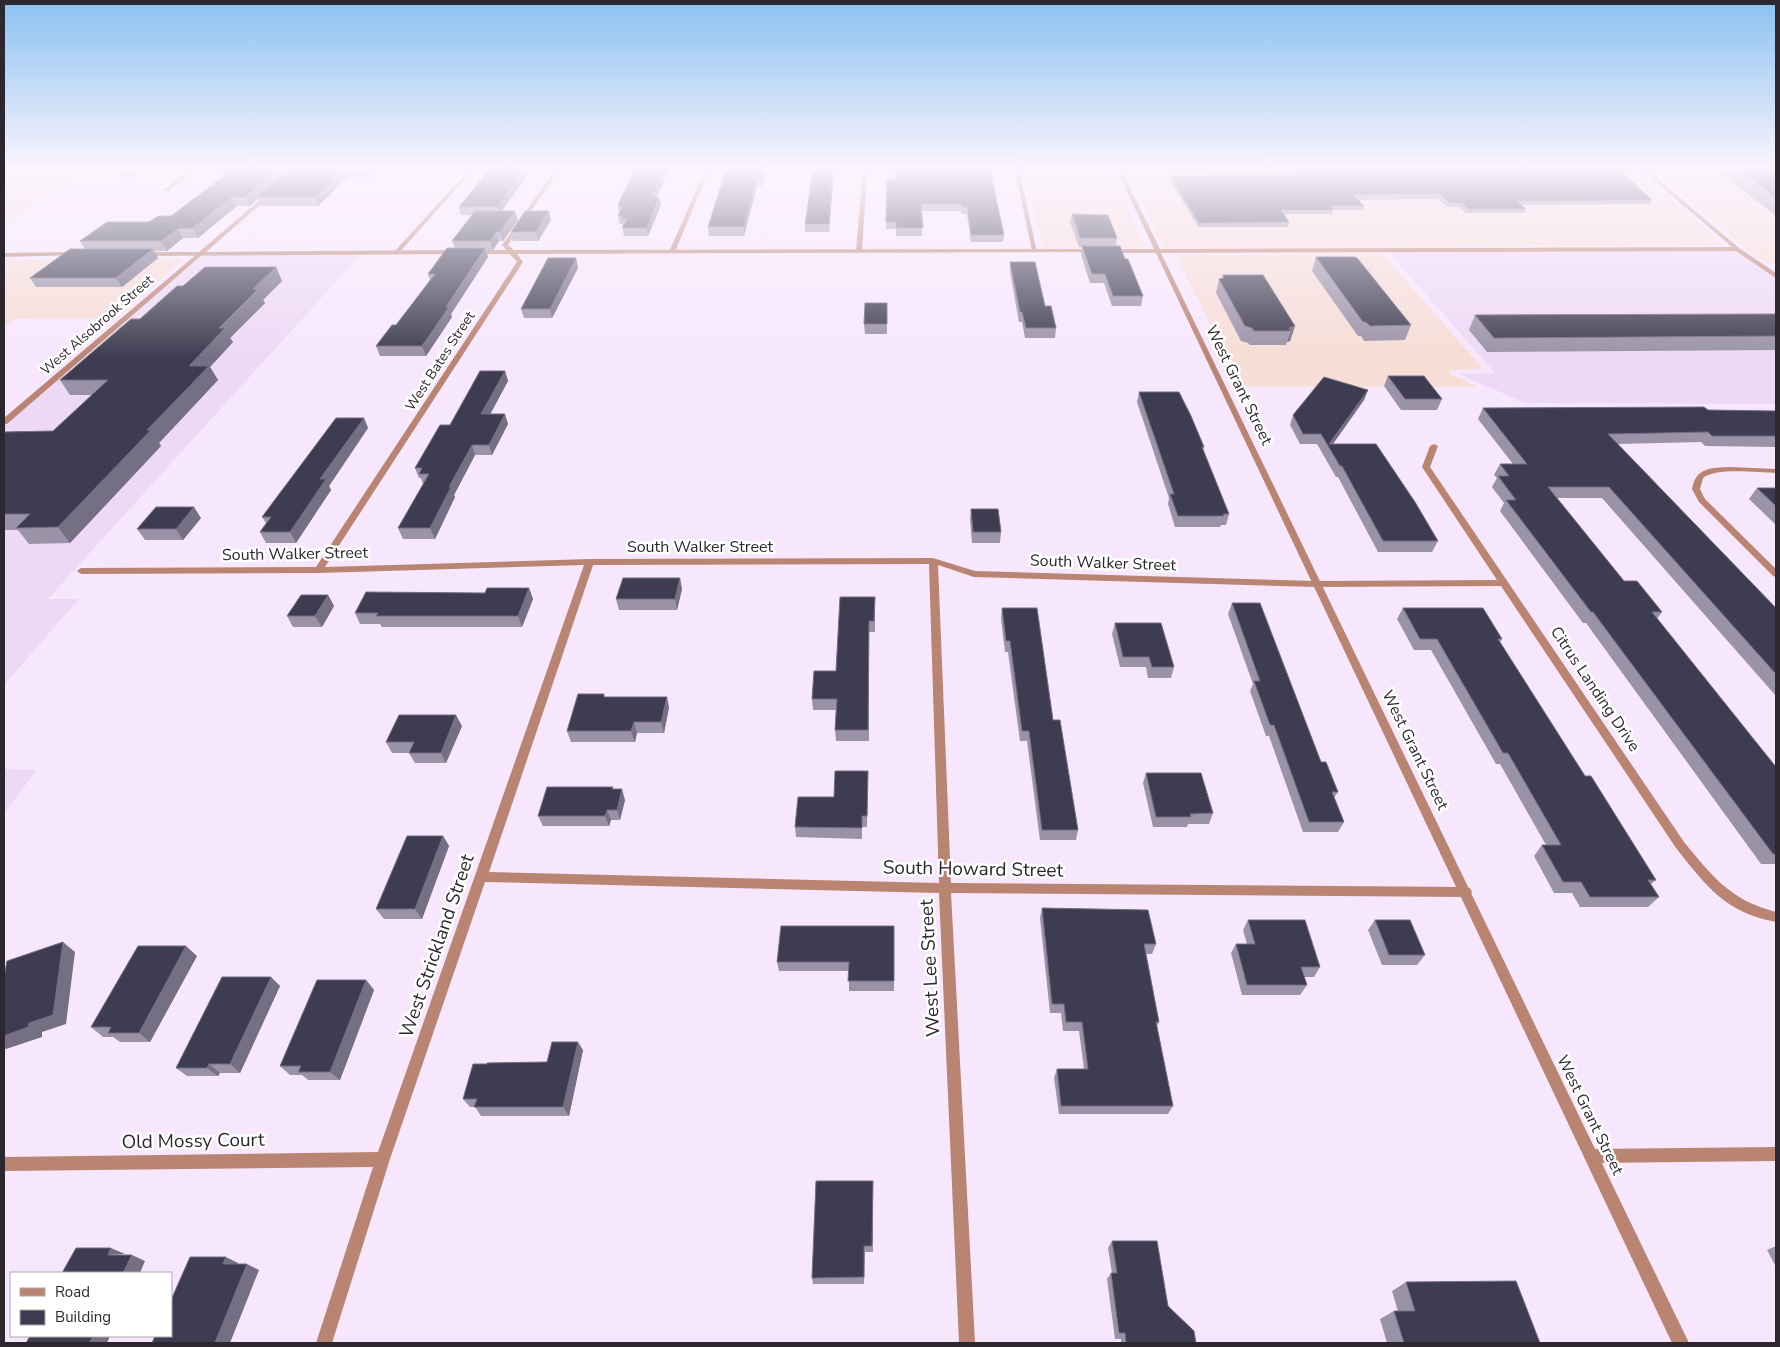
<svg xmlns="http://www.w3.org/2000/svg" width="1780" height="1347" viewBox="0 0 1780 1347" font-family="'Nunito Sans',sans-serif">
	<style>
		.commercial { fill: #f6ddd6 }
		.built { fill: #edd9f5 }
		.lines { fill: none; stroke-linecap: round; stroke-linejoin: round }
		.minor { fill: #ba8472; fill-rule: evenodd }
		.tertiary { fill: #ba8472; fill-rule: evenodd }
		.wall { fill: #9a92a6 }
		.shaded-wall { fill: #756f84 }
		.building { fill: #3d3c50; stroke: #756f84 }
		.labels { text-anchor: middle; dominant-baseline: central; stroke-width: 5; stroke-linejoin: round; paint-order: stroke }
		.far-street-label { font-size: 14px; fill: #2d272f; stroke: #fff }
		.street-label { font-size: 16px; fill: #2d272f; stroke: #fff }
		.near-street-label { font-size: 19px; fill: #2d272f; stroke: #fff }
	</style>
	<rect width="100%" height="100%" fill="#f7e7fd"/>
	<!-- commercial -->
	<path class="commercial" d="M4,170H188L180,175L79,176L4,224Z
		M306,170H463L460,173H302Z
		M1026,170H1111L1146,248H1043Z
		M1127,170H1636L1724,245L1164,248Z
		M1652,170H1776V263H1766L1746,249Z
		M1383,254L1483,369L1453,370L1449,371L1450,374L1478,387L1240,386L1176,255Z
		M184,259L115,318L15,319L4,327V260Z"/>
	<!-- built -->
	<path class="built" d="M1737,249L1776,276V404L1525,403L1459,374L1495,373L1388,251Z
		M200,254H361L48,599H79L4,685V421Z
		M4,769L37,770L4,813Z"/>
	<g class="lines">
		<!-- minor -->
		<path class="minor" d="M192,170H197L168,191H164V189Z
			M469,170H473L398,254H394V252Z
			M555,170H559L508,245L515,251L523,262L325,567L590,559L933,558L975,571L1317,581L1497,580L1422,467L1430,446L1434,444L1438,446L1430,467L1684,842C1713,877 1730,900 1776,912V922C1726,913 1706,886 1676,848L1501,586L1317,587L974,577L938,565L951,883L1466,887L1470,888L1472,892L1470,896L1466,897L951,893L975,1343H959L939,893L485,882L390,1159L332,1343H316L373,1167L4,1171V1157L378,1152L584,565L319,573L81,574L77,571L81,568L316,567L517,262L502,245ZM929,564L939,883L489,872L593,565Z
			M705,170H709L675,252L670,253L669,252Z
			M863,170H867L862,251L859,253L856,251Z
			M1015,170H1019L1037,252L1032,251Z
			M198,253L203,254L7,424H4V418Z
			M1730,467L1776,469V473C1758,473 1717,467 1703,478L1700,489L1705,499L1776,569V577L1773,576L1699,502L1692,489C1696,467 1711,468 1730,467Z
			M1776,1147V1161L1592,1163L1587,1161L1585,1156L1587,1151L1592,1149Z"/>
		<!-- tertiary -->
		<path class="tertiary" d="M1117,170H1121L1160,249L1732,247L1642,170H1647L1739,248L1776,273V278L1774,277L1736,251L1161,253L1689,1343H1672L1156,253H1110L1107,251L1110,249H1154Z
			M269,192L271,193V195L206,252L456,250L459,252L456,254L143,256L140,254L143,252H199Z
			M1093,249L1096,251L1095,252L473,254L470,252L473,250Z
			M76,252L78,253V255L4,257V253Z"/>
	</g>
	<!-- wall -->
	<path class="wall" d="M119,170H141L126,179Z
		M226,170H377L370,177H348L318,206H261L258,199L250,206H237L198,238H183L167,251H154L158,258L122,287H36L30,278L85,249L80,241L171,216L222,177L221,174Z
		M489,170H531L501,211H515L518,220L503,241H499L493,250H486L488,257L451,314L452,317L426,356H380L376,346L396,325L430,280L428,274L455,248L452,241L472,215H461L459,207Z
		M635,170H669L656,197H659L661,205L648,236H624L622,224H619L618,216L619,213L618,204Z
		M726,170H766L762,186H757L744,236H709L708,227Z
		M834,170L829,232H805V224Z
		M990,170L1004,235L1003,242H971L967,214H961V211H921L922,236H896V229H886L887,179H895Z
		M1287,170H1620L1652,200L1650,204L1521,205L1526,209L1524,213H1466L1459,207H1447L1438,199L1358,200L1364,206L1363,210H1333L1332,214H1284L1289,222L1288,227H1198L1170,180V176L1291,175Z
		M1717,170H1776V216Z
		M1072,214L1117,238L1116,246L1125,259L1143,296L1141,306H1112L1104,283H1090L1081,255L1082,247H1079L1070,222Z
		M551,220L538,241H513L511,232Z
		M1316,257L1411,325L1405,340L1364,341L1361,336H1358L1312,271Z
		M576,258L578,268L552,318H524L521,309Z
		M1010,262L1045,306L1056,328L1055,338H1025L1022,322H1019L1010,272Z
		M276,267L282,281L263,300L265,303L230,338L233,342L210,367L218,380L159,443L161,446L70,543L29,544L18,530H4V432L53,431L92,395H70L60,380L183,286Z
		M1223,275L1295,326L1290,341L1287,342L1286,345H1250L1248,343L1241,341L1216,293L1219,279L1222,278Z
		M887,303V334H865L864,324Z
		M1776,314V350L1487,352L1469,330L1475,315Z
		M505,371L508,381L490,414L508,424L492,455H475L454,495L455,497L435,539H403L398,528L423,484L421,478H419L415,468L450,425Z
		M1388,376L1442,399L1437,410H1401L1384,386Z
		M1368,390L1364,400L1333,444L1438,541L1432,552H1378L1338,477H1336L1317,444H1300L1290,425L1293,415Z
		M1139,392L1204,447L1203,450L1229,514L1226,525H1221L1220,527H1175L1168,504L1169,498L1137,402Z
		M1483,408L1776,411V447L1705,446L1701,442L1618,444L1776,608V696L1602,498H1557L1624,581L1662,612L1657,619L1776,767V864H1761L1586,623H1583L1500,511L1504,503L1492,487L1497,478L1494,475L1500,464H1513L1478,419Z
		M364,418L368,428L329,486L331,490L296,543H266L260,532L266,523L262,517Z
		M1757,488H1776V525L1749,499Z
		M971,509L1001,532L1000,543H972L970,519Z
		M201,518L183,540H145L137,529Z
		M529,588L533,599L522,627H382L380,624H360L355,613L485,593Z
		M682,589L677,610H619L616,599Z
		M328,595L334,606L322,627H293L287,616Z
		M875,597V632H869V741H836L835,730L836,710H813L812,699L836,671Z
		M1232,603L1338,792L1334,798L1344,822L1338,832H1303L1269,736H1266L1250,691L1253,684L1228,614Z
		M1002,608L1053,720L1078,830L1076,840H1040L1027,741H1020L1008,652H1005L1001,619Z
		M1403,608L1502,639L1500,642L1585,776L1656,880L1651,884L1659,897L1648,907H1580L1572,893H1554L1534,856L1542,845H1546L1500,764H1496L1431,650H1414L1397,619Z
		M1115,623L1174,667L1171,678H1148L1146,667H1120L1112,634Z
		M605,697L669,707L664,733H637L635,742H571L567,731Z
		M462,726L446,763H415L409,753H392L386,742Z
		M1146,773L1213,813L1209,824H1188L1187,827H1153L1143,783Z
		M868,781L867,827H862V839L796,837L795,827L834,797Z
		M613,787V789L625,800L620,820H611L609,826H543L538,816Z
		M443,836L449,846L422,919H384L376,909Z
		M1042,908L1156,944L1152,954H1146L1159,1022L1157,1026L1173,1106L1168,1114H1059L1054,1078L1057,1069H1084L1079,1031H1063L1061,1013H1050L1040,918Z
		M1248,920L1320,967L1314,977H1304L1307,985L1300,995H1242L1231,953L1236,944H1247L1243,930Z
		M1375,920L1425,955L1417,965H1382L1368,930Z
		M894,926V991H849V971H779L777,962Z
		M197,956L150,1042H120L113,1037H103L91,1027Z
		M271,977L280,986L240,1073H220L218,1076H187L176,1068Z
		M366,980L374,990L340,1080H308L302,1075H290L280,1066Z
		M583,1050L569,1116H481L475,1107H470L463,1099L487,1064L547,1062Z
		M873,1189V1252H865L864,1284H813L812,1278Z
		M1112,1241L1168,1306L1196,1343H1121V1339H1115L1107,1279L1111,1273H1112L1108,1248Z
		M1776,1246V1267L1767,1250Z
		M1406,1282L1540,1343H1387L1380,1319L1394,1311H1398L1392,1291Z"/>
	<!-- shaded-wall -->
	<path class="shaded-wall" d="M126,170H141L126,179L122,172Z
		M278,170H293L257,197L258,199L250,206L245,197Z
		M343,170H346L348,177L318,206L314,197Z
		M367,170H377L370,177Z
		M524,170H531L499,215L497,207Z
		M664,170H669L653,205L652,197Z
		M763,170H766L762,186L761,178Z
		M833,170H834L829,232V224Z
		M757,178V186L744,236V227Z
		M232,197L237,206L198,238L193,228Z
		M659,197L661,205L648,236L647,228Z
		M515,211L518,220L503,241L500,232Z
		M549,211L551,220L538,241L536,232Z
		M178,229L183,238L167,251L161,241Z
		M496,232L499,241L493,250L490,241Z
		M485,248L488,257L451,314L452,317L426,356L422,346L446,307Z
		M153,249L158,258L122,287L116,278Z
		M576,258L578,268L552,318L550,309Z
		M276,267L282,281L263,300L265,303L230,338L233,342L210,367L218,380L159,443L161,446L70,543L58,527L147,430L189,366L219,328L253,289Z
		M1295,326L1290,341L1287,342L1291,331L1289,328Z
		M505,371L508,381L485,424L481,414Z
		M1368,390L1364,400L1330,448L1329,444Z
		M505,414L508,424L492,455L489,445Z
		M364,418L368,428L329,486L331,490L296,543L290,532L320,479Z
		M472,445L475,455L454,495L455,497L435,539L430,528L449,487Z
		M194,507L201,518L183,540L176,529Z
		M680,578L682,589L677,610L675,599Z
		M529,588L533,599L522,627L518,616Z
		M328,595L334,606L322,627L315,616Z
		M667,697L669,707L664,733L661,722Z
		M456,715L462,726L446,763L441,753Z
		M634,722L637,733L635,742L631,731Z
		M622,789L625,800L620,820L617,810Z
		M607,810L611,820L609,826L605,816Z
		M443,836L449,846L422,919L415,909Z
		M63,942L75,952L66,1024L42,1032V1037L6,1049L4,1048V1036L29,1023Z
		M186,946L197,956L150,1042L139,1033Z
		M271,977L280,986L240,1073L230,1064Z
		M366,980L374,990L340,1080L330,1072Z
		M578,1042L583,1050L569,1116L563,1107Z
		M209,1064L220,1073L218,1076L207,1068Z
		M111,1248L125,1254L108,1255Z
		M132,1255L145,1261L140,1273H123Z
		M226,1257L238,1263L235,1270L223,1264Z
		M247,1264L259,1270L230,1343H215Z
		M93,1336H110L107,1343H89Z"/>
	<!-- building -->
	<path class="building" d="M226,170H278L245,197H232L193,228L178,229L161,241H80L107,222H149L158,216H171L227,174H221Z
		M288,170H343L314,197H257Z
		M489,170H524L497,207H459Z
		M635,170H664L652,197H659L647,228H622L627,219H621L623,216H618L622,207H618L620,204H618Z
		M726,170H763L761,178H757L744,227H708Z
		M813,170H833L829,224H805Z
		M895,170H990L1004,235H971L967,207H962L961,204H921L923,228H896V222H886L887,179H895Z
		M1291,170H1620L1652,200L1517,201L1526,209H1468L1461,203H1449L1440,194L1354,195L1364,206H1331L1333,210H1281L1289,222L1199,223L1170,176L1295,175Z
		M1739,170H1776V198Z
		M475,211H515L500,232H496L490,241H452Z
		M525,211H549L536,232H511Z
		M1072,214L1108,215L1117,238H1080Z
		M1082,246H1120L1125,259H1128L1143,296H1113L1105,274H1092Z
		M447,248H485L446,307H449L422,346H376L392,325H396L435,274H428Z
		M70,249H153L116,278H30Z
		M1316,257H1355L1358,259L1411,325L1370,326L1366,322H1363Z
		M548,258H576L550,309H521Z
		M1010,262H1035L1045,306H1051L1056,328H1026L1022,312H1020Z
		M205,267H276L253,289H258L219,328H225L189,366H209L147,430H151L58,527L16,528L30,514H4V432L53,431L108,380H60L131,319H140L177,286H183Z
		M1223,275H1263L1295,326L1289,328L1291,331H1254L1252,328L1245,326L1219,279L1224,278Z
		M865,303H887V324H864Z
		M1776,314V336L1494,338L1475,315Z
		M480,371H505L481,414H505L489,445H472L449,487H451L430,528H398L429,474H419L422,468H415L440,425H450Z
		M1388,376H1424L1442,399H1405Z
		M1324,377L1368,390L1329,444H1376L1415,502L1438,541H1383L1342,466H1340L1321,434H1303L1293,415Z
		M1139,392H1179L1191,416L1204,447H1202L1229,514H1223L1224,516H1178L1170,494H1174Z
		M1704,407L1708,410L1776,411V436H1712L1708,432L1608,434L1776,608V674L1609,487H1548L1624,581H1637L1662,612H1652L1776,767V854H1773L1593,612H1591L1506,500H1516L1498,476H1509L1500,464H1527L1483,408Z
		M336,418H364L320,479H326L290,532H260L271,517H262Z
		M1757,488H1776V506Z
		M156,507H194L176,529H137Z
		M971,509H998L1001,532H973Z
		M623,578H680L675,599H616Z
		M487,588H529L518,616H376L378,613H355L366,592L485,593Z
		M301,595H328L315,616H287Z
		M840,597H875L874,621H869L868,730H835L837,699H812L814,671H836Z
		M1232,603H1260L1321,762H1326L1338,792H1332L1344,822H1309L1274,725H1270L1254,681H1260Z
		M1002,608H1037L1053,720H1060L1078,830H1042L1029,731H1022L1010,641H1006Z
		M1403,608H1483L1502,639H1498L1585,776H1591L1656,880H1648L1659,897H1590L1581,882H1563L1542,845H1561L1508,753H1503L1437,639H1420Z
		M1115,623H1161L1174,667H1152L1149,657H1123Z
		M578,694H604V697H667L661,722H634L631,731H567Z
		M399,715H456L441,753H409L414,742H386Z
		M835,771H868L867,816H862V828L795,827L798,797H834Z
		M1146,773H1201L1213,813L1190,814L1191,817H1156Z
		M547,787H613L612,789H622L617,810H607L605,816H538Z
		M407,836H443L415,909H376Z
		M1042,908L1148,910L1156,944H1144L1159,1022H1156L1173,1106H1061L1057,1069H1088L1082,1022H1066L1064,1004H1052Z
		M1248,920H1305L1320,967H1301L1307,985H1247L1236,944H1255Z
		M1375,920H1410L1425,955H1389Z
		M781,926H894V981H848L849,962H777Z
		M63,942L53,1015L29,1023L28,1027L4,1036V977L7,961Z
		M138,946H186L139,1033H108L111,1027H91Z
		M222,977H271L230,1064H209L207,1068H176Z
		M317,980H366L330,1072H298L301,1066H280Z
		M552,1042H578L563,1107H474L477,1099H463L473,1064H487V1063L547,1062Z
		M816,1181H873L872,1246H864V1277L812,1278Z
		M1112,1241H1157L1168,1306L1194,1331L1196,1343H1126L1125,1333H1119L1111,1273H1117Z
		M76,1248H111L108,1255H132L123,1273H62Z
		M190,1257H226L223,1264H247L215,1343H152L155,1336H171V1300Z
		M1516,1281L1540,1343H1404L1394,1311H1415L1406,1282Z
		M30,1336H93L89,1343H26Z"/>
	<!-- sky -->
	<linearGradient id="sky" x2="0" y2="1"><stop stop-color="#8ac1f0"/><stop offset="0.47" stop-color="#fbf4fe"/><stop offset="1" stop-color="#fbf4fe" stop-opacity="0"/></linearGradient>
	<rect width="1780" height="358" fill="url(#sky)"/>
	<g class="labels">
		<!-- far-street labels -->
		<g class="far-street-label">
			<text transform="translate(97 325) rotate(-41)">West Alsobrook Street</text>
			<text transform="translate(440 361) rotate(-57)">West Bates Street</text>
		</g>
		<!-- street labels -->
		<g class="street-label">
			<text transform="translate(1239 385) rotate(64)">West Grant Street</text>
			<text x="700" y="547">South Walker Street</text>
			<text transform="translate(295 554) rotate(-1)">South Walker Street</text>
			<text transform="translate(1103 563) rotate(2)">South Walker Street</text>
			<text transform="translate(1595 689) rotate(56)">Citrus Landing Drive</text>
			<text transform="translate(1415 750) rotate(64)">West Grant Street</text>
			<text transform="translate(1590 1115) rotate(64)">West Grant Street</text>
		</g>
		<!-- near-street labels -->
		<g class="near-street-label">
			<text transform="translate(973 869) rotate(1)">South Howard Street</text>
			<text transform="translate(437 946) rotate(-71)">West Strickland Street</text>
			<text transform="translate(930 968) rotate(-93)">West Lee Street</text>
			<text transform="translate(193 1141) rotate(-1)">Old Mossy Court</text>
		</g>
	</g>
	<!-- border -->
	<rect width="1780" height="1347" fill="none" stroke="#2d272f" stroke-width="10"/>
	<!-- legend -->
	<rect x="10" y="1272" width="162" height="65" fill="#ffffff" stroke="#aba9ac"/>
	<rect x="20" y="1288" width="25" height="8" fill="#ba8472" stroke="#aba9ac"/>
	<text x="55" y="1297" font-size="15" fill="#2d272f">Road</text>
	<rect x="20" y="1310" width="25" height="15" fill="#3d3c50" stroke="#aba9ac"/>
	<text x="55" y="1322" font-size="15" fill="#2d272f">Building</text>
</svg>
